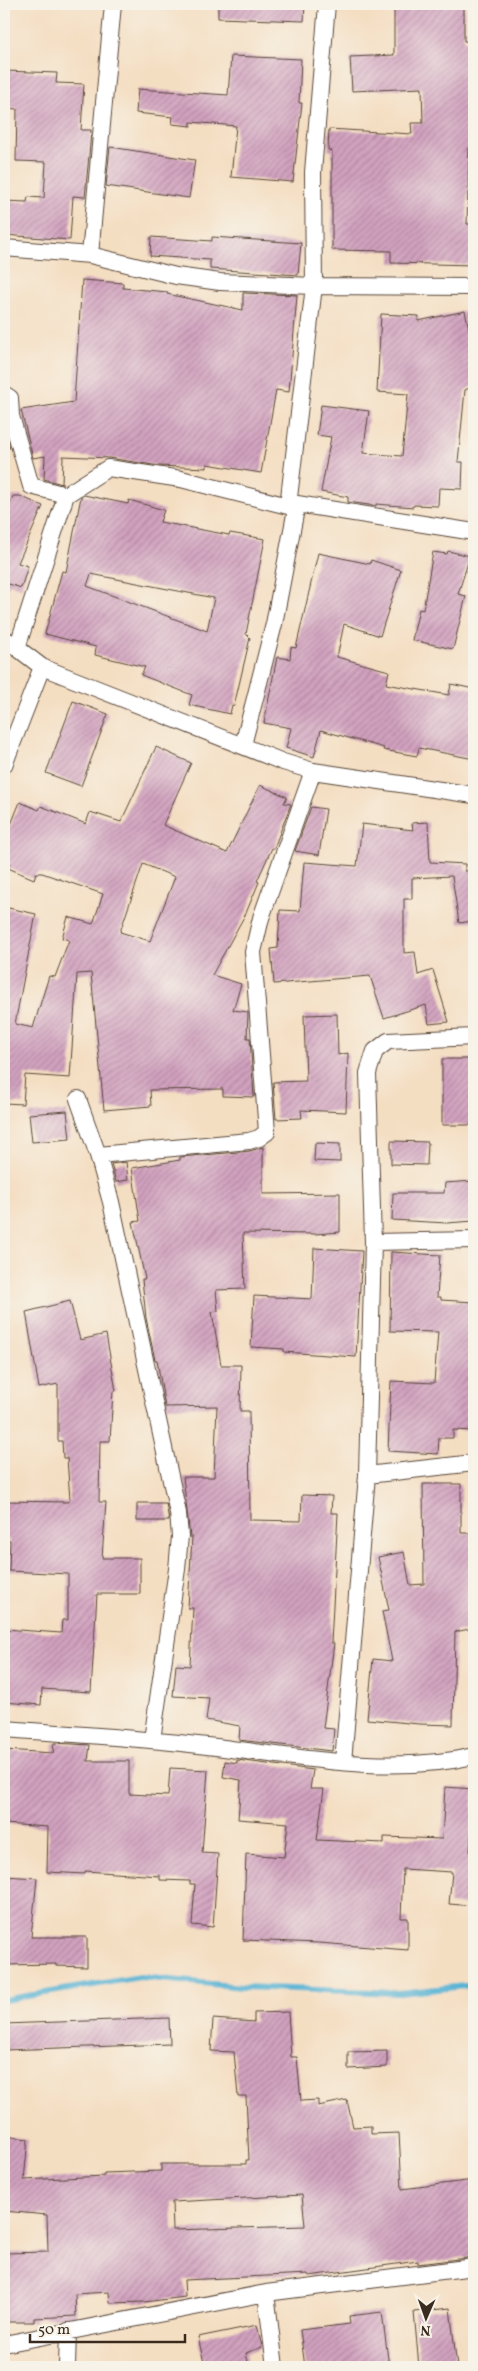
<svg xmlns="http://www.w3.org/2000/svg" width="478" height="2371" viewBox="0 0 478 2371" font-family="Vollkorn,serif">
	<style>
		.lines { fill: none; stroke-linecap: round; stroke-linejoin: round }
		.stream { stroke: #56b3d4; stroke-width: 6 }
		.building { fill: url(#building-hatch); fill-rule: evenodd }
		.minor-casing { stroke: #574537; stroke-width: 18 }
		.minor { stroke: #fff; stroke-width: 16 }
	</style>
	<defs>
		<pattern id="building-hatch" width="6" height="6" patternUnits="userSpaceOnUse" patternTransform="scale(1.25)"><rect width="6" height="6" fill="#d2a2c0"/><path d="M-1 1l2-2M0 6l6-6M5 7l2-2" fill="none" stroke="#ac849b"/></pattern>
	</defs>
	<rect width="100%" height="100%" fill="#f7f3e8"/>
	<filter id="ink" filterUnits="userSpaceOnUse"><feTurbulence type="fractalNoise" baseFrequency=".02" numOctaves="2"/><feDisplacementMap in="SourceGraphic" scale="10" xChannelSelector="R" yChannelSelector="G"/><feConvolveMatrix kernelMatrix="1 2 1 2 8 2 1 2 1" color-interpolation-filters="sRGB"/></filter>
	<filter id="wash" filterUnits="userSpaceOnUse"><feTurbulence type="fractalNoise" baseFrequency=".0096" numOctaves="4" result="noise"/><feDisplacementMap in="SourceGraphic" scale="20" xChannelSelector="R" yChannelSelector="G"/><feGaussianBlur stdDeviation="1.12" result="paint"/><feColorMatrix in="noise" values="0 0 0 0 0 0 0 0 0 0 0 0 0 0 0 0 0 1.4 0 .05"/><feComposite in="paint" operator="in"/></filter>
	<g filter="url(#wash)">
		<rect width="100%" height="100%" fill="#f4dec2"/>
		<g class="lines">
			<!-- stream -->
			<path class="stream" d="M4,2000L140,1977L242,1987L400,1993L474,1985"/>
		</g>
		<g id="blocks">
			<!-- building -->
			<path class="building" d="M218,4H305L304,21L218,18Z
				M394,4H464V41L474,42V147L469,148L467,224H474V265L391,263V251L332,250V151L328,150L329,129L412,134L411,123H423L422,88L352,91L350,57L394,55Z
				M231,56L301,59L299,103H302L293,182L231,177L236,126L191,122V126L172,124L173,117L136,113L138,89L228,95Z
				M5,71L57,73L56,83L84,84L81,130H91L90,144L85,197L73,196L70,240L4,235V201L27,202L28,197L44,198L46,162L16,161L17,109L4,108Z
				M110,147L195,160L189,198L106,186Z
				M151,237L212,241V237L301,243L298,275L210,269V260L150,256Z
				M82,280L123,283V288L168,292L167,294L243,310V293L297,295L289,392L276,390L261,473L207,464V468L159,466L109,458L63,456L62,484L44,479L45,456L33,458L21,410L74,402Z
				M465,311L474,351V386L465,390L458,462H463L462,489L439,488L438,506L414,505L413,507L376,504V506L348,502V497L321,492L331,437L317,435L321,405L369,411L363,453L402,456L408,394L377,392L381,314L419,316L418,321Z
				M4,427L10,448H4Z
				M84,495L128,504L129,500L164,510L160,522L229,535L230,533L265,539L246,634L250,638L234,706L232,705L230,714L189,705L192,695L141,675L145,667L95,655L96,647L45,634L62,571L66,572L81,497ZM91,574L214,598L207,631L87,586Z
				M13,496H20L43,506L18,563L28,566L21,588L9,584L4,596V517Z
				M448,551L470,556L458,594L466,596L453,649L412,640L419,609L423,610L433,552L447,554Z
				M318,553L370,564L371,560L401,570L380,636L344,624L337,657L389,671L386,684L449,695L451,684L474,689V759L419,748L417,756L383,750L384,748L321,730L314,757L286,748L291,728L264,723L277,657L290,659L291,647L296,648Z
				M73,701L108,714L81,786L46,773Z
				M156,747L191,763L163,825L227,853L260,785L287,797L284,803L291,804L274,848H272L257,881L259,882L246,913L212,975L241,984L233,1010L248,1012L247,1038H250L254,1097L223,1096V1089L150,1090L151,1106L104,1110L91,973L77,974L70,1078L25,1075L23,1104L4,1103V907L36,914L15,1024L33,1028L49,976L55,977L69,940L62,938L68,917L93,924L103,894L42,873H36L34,879L8,868L10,863L4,860V842L20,802L39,810L41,806L86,824L90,812L121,822ZM143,864L175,877L150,941L120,932Z
				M311,807L326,809L319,855L295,851Z
				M428,822L430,862L465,864V871L474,870V921L459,923L452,876L412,878V899H404V953L415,952L418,975L433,970L449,1022L429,1024L426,1005L384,1018L370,976L274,984L271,949L278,948L280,910L300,911L304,862L357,866L362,824L413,830L412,823Z
				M337,1014L338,1055L348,1053L346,1112L301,1110L302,1118L276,1119L273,1082L306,1081L304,1015Z
				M442,1059H474V1125H442Z
				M67,1111L70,1139L32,1142L29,1114Z
				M391,1141L428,1142L427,1165L391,1164Z
				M315,1143L340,1144V1162L314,1161Z
				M263,1147V1194L340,1193V1232L315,1234L243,1233L245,1289L216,1290L218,1311L212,1312L221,1365H241L240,1411H249L250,1520L301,1521L302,1495L332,1496L331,1513H338L331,1643H334L323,1728L334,1729L332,1751L239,1740L240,1726L206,1720L209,1698L173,1696L176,1665L190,1666L193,1608H188L192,1537H190L183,1477H214L217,1406L165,1407L157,1360H155L146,1318L142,1279H145L133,1222L140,1221L132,1168L180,1160V1157L250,1151Z
				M126,1162L128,1180L116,1182L111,1164Z
				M474,1181V1221L447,1223L392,1220L393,1193H444L445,1183Z
				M314,1248L362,1251L356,1357L284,1352V1349L251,1347L254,1296L312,1299Z
				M391,1252L440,1255L437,1297H441V1300L474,1302V1360L471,1396H474V1431L453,1430V1438H439L438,1454L388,1451L391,1381L434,1383L438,1332L390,1331Z
				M70,1301L80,1340L106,1334L116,1391H113L110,1441H100L99,1502H106L102,1558H140V1594H97L91,1692L42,1689L41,1705L4,1702V1629L61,1633L62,1620H68V1574L9,1571L10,1540H4V1501L67,1502L70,1500L67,1458H63L62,1441H58V1384L39,1388L26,1312Z
				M423,1484H461V1533H474V1628L455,1632L453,1725L419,1724L367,1719L373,1659L392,1661L382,1611L389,1610L378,1557L404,1552L410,1585L424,1584Z
				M137,1503H166L169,1521H137Z
				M54,1743L90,1745L88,1761H129V1794L168,1796L170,1768L208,1770L202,1853L218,1854L213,1927L192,1925L195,1884H190V1881L160,1880V1876L85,1871V1874L47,1872L48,1827L4,1824V1750L53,1753Z
				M237,1760L313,1770L310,1789H324L317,1840L384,1843V1837L442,1839L445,1787L474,1789L470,1852H474V1906L449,1904L452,1872L403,1869L401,1918H408V1950L319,1943L243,1940L246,1854L284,1857L288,1823L238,1819L241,1780L223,1777L225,1761L237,1763Z
				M4,1876L37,1878L31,1937H87V1967L56,1966V1964L4,1965Z
				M288,2012L291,2057H297L301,2101L318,2100V2106L347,2100L353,2127L371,2126V2134L399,2133L402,2189L474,2180V2257L418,2264V2261L309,2276L308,2274L184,2280L185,2297L144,2302L110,2303L109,2292L75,2294L76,2316L34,2318V2322H4V2253L48,2252L47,2215L4,2211V2136L28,2139L24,2180L104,2176V2173L161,2171V2164H246V2160H249L246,2096H238L234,2052L211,2051L213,2019L254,2022V2013ZM302,2195L305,2226L173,2230L172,2202Z
				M169,2018L170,2044L4,2050V2024Z
				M387,2051V2067L348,2069V2052Z
				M450,2308L457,2367H419L414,2312Z
				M382,2312L389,2367H305L300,2330L350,2324L349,2316Z
				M257,2325L262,2347L246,2353L249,2367H205L198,2337Z"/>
		</g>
	</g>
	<g filter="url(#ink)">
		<use href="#blocks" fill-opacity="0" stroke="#574537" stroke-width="1"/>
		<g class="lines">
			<!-- minor casing -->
			<g class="minor-casing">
				<path id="minor" d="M4,248L90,255L176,276L220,282L314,286L474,287
					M90,255L113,4
					M4,394L10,398L11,416L31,486L66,495L108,468L181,479L288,506L297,504L474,532
					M288,506L314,286L313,172L327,4
					M4,638L42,667L283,762L313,771L474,795
					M17,648L66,495
					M243,745L274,624L297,504
					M4,765L42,667
					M78,1099L98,1155L111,1202L178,1513L180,1536L177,1569L152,1740
					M98,1155L249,1141L259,1138L267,1132L253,952L261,918L313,771
					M373,1242L474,1240
					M367,1475L474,1463
					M4,1729C72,1734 140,1738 207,1746C294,1756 387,1776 474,1756
					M343,1762L367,1475L373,1242L368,1073L375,1051L388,1041L474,1037
					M266,2293L275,2367
					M4,2344L266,2293L474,2267
					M67,2367L68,2331"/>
			</g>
			<!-- minor -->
			<use href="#minor" class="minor"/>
		</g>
	</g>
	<!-- margin -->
	<rect width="478" height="2371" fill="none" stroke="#f7f3e8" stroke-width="20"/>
	<!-- north arrow -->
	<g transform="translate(426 2318) rotate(182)" stroke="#f7f3e8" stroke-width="4" paint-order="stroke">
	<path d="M0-4L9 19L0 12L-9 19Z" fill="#3b2a1e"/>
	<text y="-8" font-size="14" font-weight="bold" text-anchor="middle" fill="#3b2a1e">N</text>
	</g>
	<!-- scale -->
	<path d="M30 2334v8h155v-8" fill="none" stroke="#3b2a1e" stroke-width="2.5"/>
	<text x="38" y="2334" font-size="15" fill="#3b2a1e" stroke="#f7f3e8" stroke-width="4" paint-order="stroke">50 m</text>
</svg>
